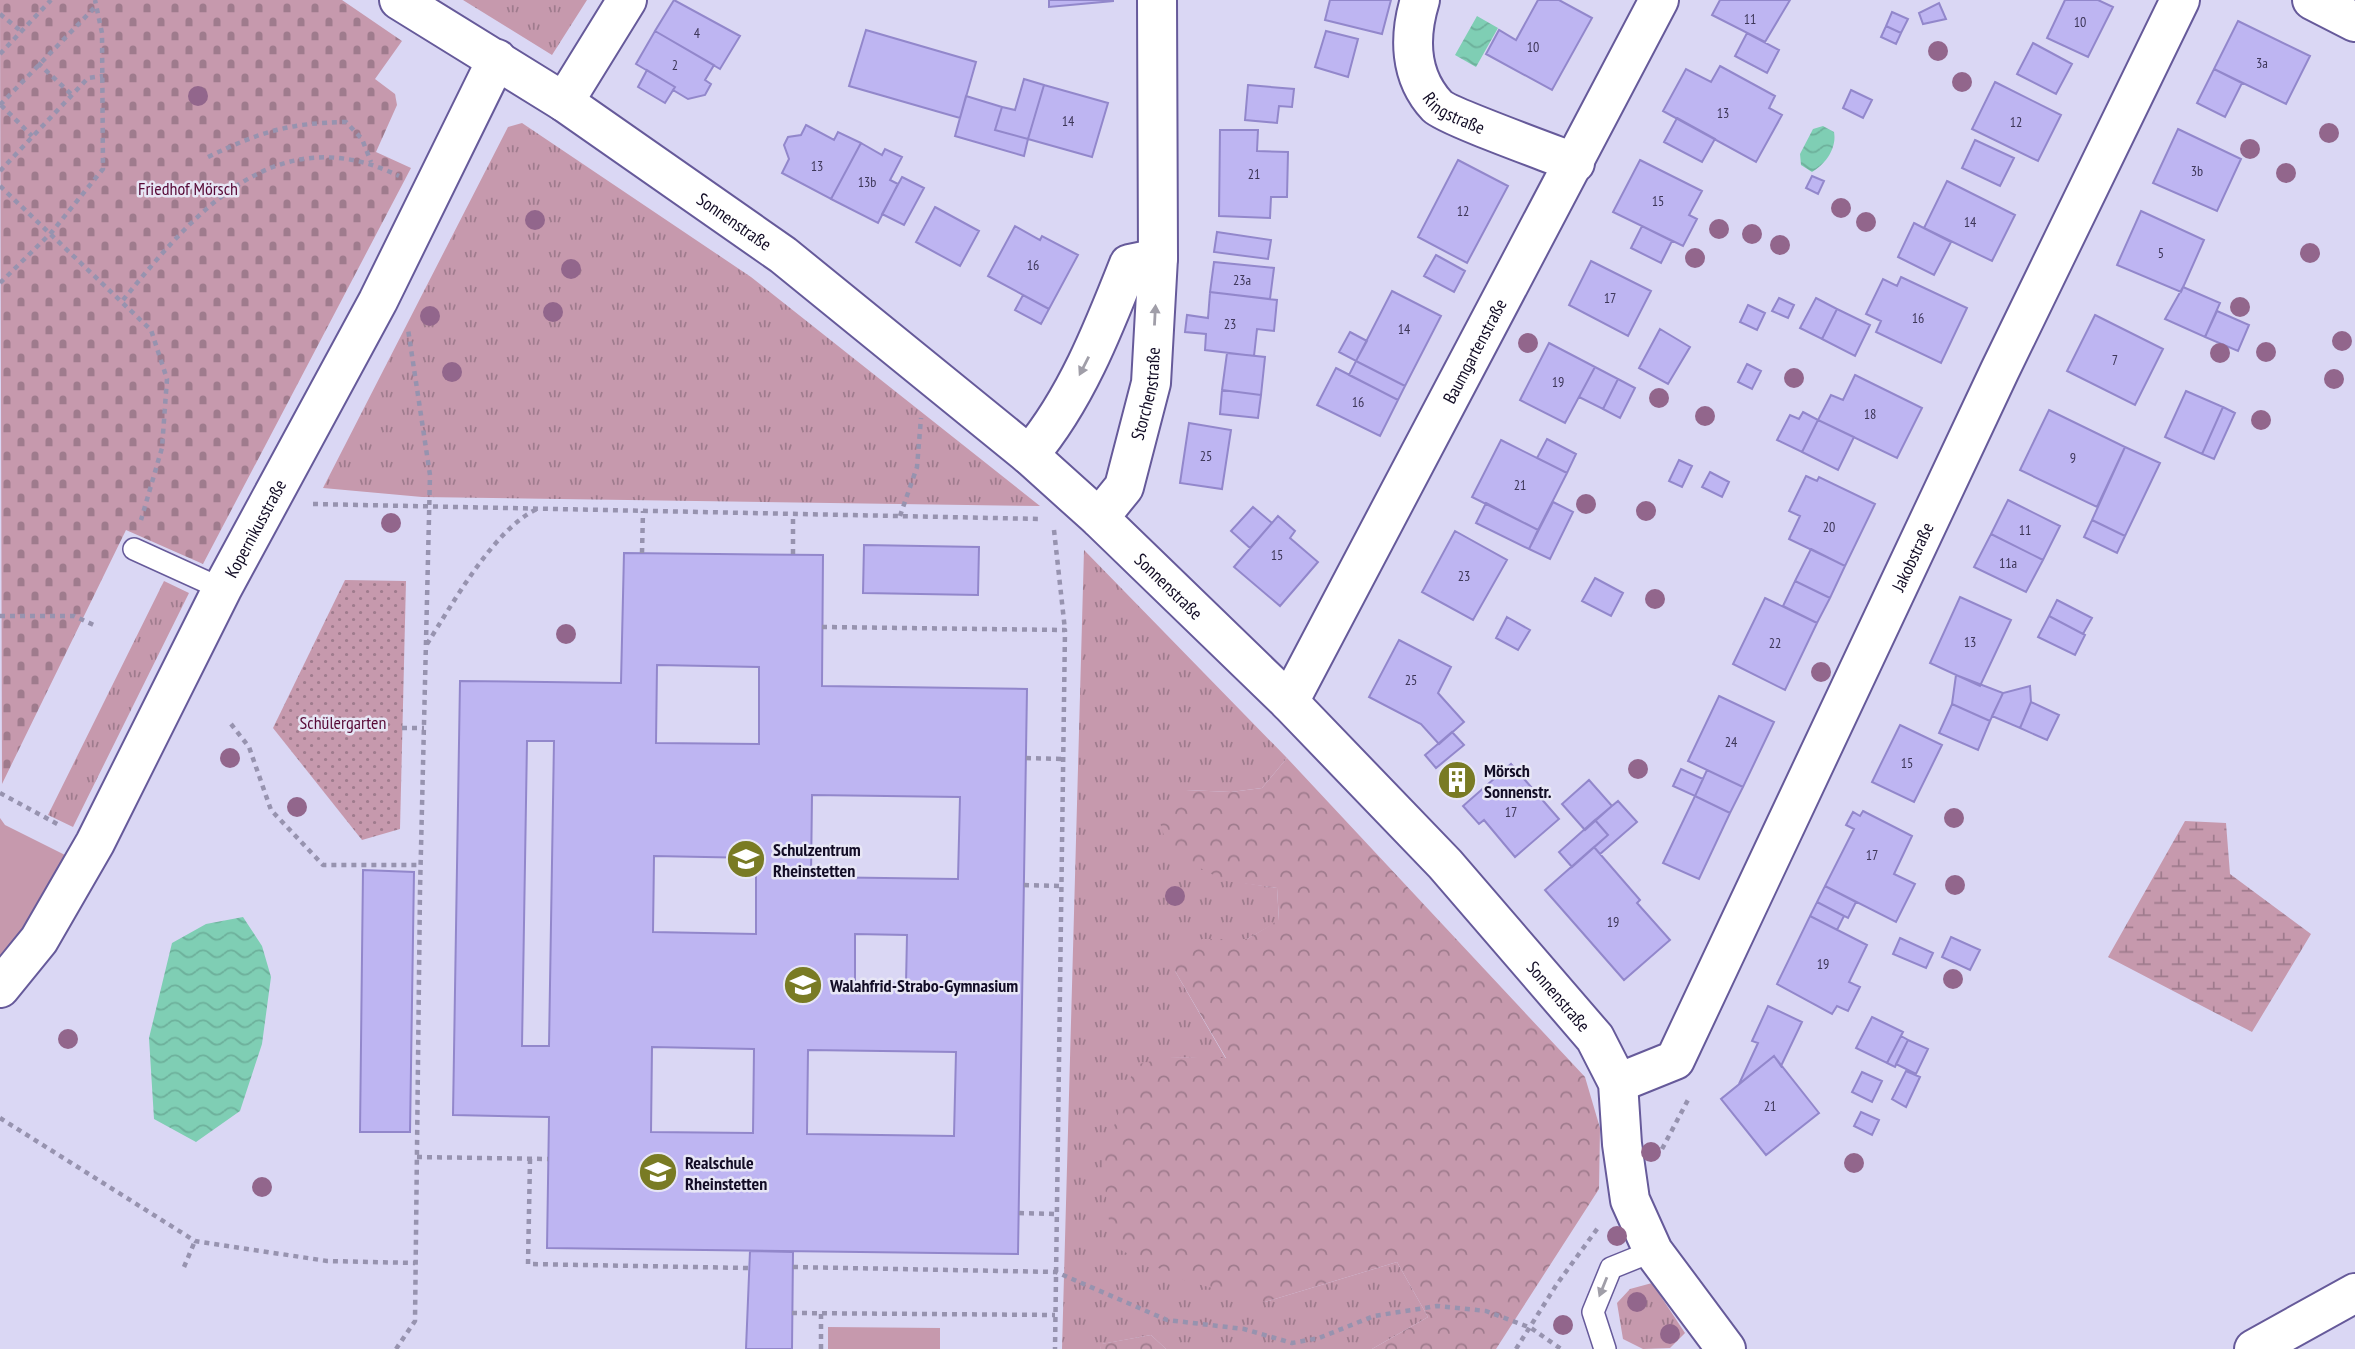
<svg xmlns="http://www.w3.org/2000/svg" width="2355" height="1349" viewBox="0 0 2355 1349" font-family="'PT Sans Narrow',sans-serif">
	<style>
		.grass { fill: url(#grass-tufts) }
		.forest { fill: url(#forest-crowns) }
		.wetland { fill: url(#wetland-marsh) }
		.cemetery { fill: url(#cemetery-stones) }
		.park { fill: #c699ad }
		.garden { fill: url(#garden-dots) }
		.water { fill: url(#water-waves) }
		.building { fill: #beb5f2; stroke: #9287cb; stroke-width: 2; fill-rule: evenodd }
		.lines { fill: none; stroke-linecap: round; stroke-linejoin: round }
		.service-casing { stroke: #665a9a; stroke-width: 24 }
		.minor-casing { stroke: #665a9a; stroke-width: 42 }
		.secondary-casing { stroke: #665a9a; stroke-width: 42 }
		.path { stroke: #9793af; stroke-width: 4.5; stroke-dasharray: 5 5; stroke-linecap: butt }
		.service { stroke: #fff; stroke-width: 21 }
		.minor { stroke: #fff; stroke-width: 38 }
		.secondary { stroke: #fff; stroke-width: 38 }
		.tree { fill: #92668c }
		.oneway { fill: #a09ea8 }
		.labels { text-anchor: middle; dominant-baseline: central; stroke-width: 5; stroke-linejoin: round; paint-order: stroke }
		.number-label { font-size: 14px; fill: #3d3658 }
		.street-label { font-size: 18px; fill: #120c25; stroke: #e7e6f5 }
		.park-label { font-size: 18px; fill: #580a37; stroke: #e7e6f5 }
		.poi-label { font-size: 18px; font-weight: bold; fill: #120c25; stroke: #e7e6f5; text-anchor: start }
	</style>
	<defs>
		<pattern id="grass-tufts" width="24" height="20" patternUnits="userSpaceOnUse" patternTransform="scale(1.75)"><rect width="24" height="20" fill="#c699ad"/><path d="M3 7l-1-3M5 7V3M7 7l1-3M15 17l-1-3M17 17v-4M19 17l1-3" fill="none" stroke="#9f7b8d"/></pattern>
		<pattern id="forest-crowns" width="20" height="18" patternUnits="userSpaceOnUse" patternTransform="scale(1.75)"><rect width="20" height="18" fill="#c699ad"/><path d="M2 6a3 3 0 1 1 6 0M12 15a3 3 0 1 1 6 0" fill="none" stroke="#9f7b8d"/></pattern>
		<pattern id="wetland-marsh" width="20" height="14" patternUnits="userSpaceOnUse" patternTransform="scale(1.75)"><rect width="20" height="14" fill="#c699ad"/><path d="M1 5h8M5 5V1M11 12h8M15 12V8" fill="none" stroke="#9f7b8d"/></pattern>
		<pattern id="cemetery-stones" width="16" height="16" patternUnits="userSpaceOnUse" patternTransform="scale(1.75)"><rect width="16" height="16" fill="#c699ad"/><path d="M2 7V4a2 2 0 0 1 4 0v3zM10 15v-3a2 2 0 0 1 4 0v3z" fill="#9f7b8d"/></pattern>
		<pattern id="garden-dots" width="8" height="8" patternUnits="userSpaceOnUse" patternTransform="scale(1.75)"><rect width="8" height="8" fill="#c699ad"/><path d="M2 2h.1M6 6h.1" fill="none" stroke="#9f7b8d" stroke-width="1.8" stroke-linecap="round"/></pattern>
		<pattern id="water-waves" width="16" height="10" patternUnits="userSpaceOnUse" patternTransform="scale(1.75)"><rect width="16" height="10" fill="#7fceb4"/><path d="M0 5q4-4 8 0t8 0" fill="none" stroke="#6db09b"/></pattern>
	</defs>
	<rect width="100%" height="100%" fill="#dad7f4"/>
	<!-- grass -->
	<path class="grass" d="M463,0H587L552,55Z
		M522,123L751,277L1040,506L422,497L323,488L508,127Z
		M1084,550L1287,758L1262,788L1231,792L1186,790L1225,880L1277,888L1279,921L1247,939H1203L1175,971L1226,1059L1169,1057L1265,1302L1397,1262L1428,1317L1372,1349H1166L1151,1335L1102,1344L1100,1349H1062Z
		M164,581L189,593L73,827L48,815Z
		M1652,1283L1685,1333L1670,1348L1643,1349L1623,1339L1617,1303L1630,1289Z"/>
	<!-- forest -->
	<path class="forest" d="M1287,758L1585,1077L1600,1128L1599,1189L1496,1349H1372L1428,1317L1397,1262L1265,1302L1186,1281L1112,1246L1102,1161L1135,1065L1169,1057L1226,1058L1175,971L1179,944L1203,939H1247L1279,920L1277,888L1225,881L1169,852L1158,816L1186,790L1231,792L1262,788Z
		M1151,1335L1166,1349H1100L1101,1344Z"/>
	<!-- wetland -->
	<path class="wetland" d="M2185,821L2226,823L2230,874L2311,934L2252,1032L2108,957Z"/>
	<!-- cemetery -->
	<path class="cemetery" d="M0,0H342L402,41L375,79L395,94L397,105L376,152L411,168L203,564L126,530L2,784Z"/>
	<!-- park -->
	<path class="park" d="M0,818L5,825L69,857L17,942L0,960Z
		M828,1327L940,1328V1349H828Z"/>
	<!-- garden -->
	<path class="garden" d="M345,580L406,581L400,829L362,840L273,728Z"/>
	<!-- water -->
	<path class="water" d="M1477,16L1498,28L1476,67L1455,55Z
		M1823,126L1834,132C1837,148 1826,164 1812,172L1801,165L1800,154L1813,129Z
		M243,917L262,946L271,977L262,1044L240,1111L196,1142L154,1119L149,1038L172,943L206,924Z"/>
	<!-- building -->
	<path class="building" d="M674,0L740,36L720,69L655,31Z
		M1049,0H1113V1L1049,7Z
		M1330,0H1391L1382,34L1325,20Z
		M1538,0H1559L1592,18L1552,90L1486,54L1499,30L1516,40Z
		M1720,0H1790L1765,42L1712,15Z
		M2065,0H2098L2113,7L2088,57L2047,38Z
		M1939,3L1946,19L1923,24L1919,13Z
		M1892,12L1908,19L1901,33L1886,26Z
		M2238,21L2310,56L2286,104L2214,69Z
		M1886,26L1901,33L1896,44L1881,37Z
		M866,30L976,62L960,118L849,86Z
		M655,31L714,65L705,80L711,84L705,95L688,99L673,90L675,87L636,64Z
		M1326,31L1358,39L1348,77L1315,67Z
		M1747,33L1779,50L1767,73L1735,56Z
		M2033,43L2072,64L2056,94L2017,74Z
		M1720,66L1775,96L1769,108L1782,115L1756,162L1663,111L1686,69L1711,82Z
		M2214,69L2242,83L2225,117L2197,103Z
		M647,70L675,87L665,103L638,87Z
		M1024,79L1044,85L1028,139L995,130L1002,107L1015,110Z
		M1995,82L2061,115L2038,161L1972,129Z
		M1044,85L1108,103L1092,157L1028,139Z
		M1248,85L1294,89L1292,107L1279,106L1277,123L1245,120Z
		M1851,90L1872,100L1863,118L1843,108Z
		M966,96L1002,107L995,130L1028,139L1024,156L955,136Z
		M1677,118L1715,139L1702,162L1664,142Z
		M806,125L834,140L838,132L861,143L831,199L782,173L789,159L784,145L788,137L801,135Z
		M2178,129L2241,159L2217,211L2153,183Z
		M1220,130H1258L1257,151L1288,152L1287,197H1271L1270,218L1219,216Z
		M1975,140L2014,158L2000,186L1962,168Z
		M861,143L882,155L885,149L902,157L890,180L898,184L878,223L831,199Z
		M1458,160L1508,186L1467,263L1418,237Z
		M1640,160L1702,191L1689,215L1697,219L1683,246L1613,212Z
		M1812,176L1824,181L1818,194L1806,188Z
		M902,177L924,188L904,225L882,214Z
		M1947,181L2015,215L1992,261L1924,228Z
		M935,207L979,231L960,266L916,242Z
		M2141,211L2204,240L2181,292L2117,265Z
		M1914,223L1951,242L1934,275L1898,257Z
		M1015,226L1040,240L1042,236L1078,255L1049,309L988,276Z
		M1642,226L1672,241L1661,263L1631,248Z
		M1217,232L1271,240L1268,259L1214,252Z
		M1436,255L1465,271L1454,292L1424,276Z
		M1591,261L1651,291L1628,336L1569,305Z
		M1214,262L1274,268L1270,299L1210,292Z
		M1901,277L1967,308L1941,363L1876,332L1881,321L1866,314L1883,279L1897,286Z
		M2183,287L2220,303L2205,337L2165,319Z
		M1392,291L1441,316L1405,386L1356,361Z
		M1210,292L1277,300L1274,331L1257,329L1254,356L1205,350L1206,334L1185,332L1187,315L1208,318Z
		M1023,295L1049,309L1041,324L1015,310Z
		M1779,298L1794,305L1788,318L1772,311Z
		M1816,298L1837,309L1822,339L1800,328Z
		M1748,305L1765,313L1757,330L1740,322Z
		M1837,309L1870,325L1855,356L1822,339Z
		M2217,311L2249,325L2238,351L2205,337Z
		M2095,315L2163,349L2135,405L2067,371Z
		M1660,329L1690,347L1668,384L1639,368Z
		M1350,332L1367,341L1356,361L1339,352Z
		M1549,343L1595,367L1565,423L1520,400Z
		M1227,353L1265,357L1261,395L1222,390Z
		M1356,361L1405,386L1398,400L1349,375Z
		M1747,364L1761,371L1752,389L1738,382Z
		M1595,367L1618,379L1603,409L1579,397Z
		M1336,368L1398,400L1380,436L1317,405Z
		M1855,375L1922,408L1897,458L1818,420L1831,395L1843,400Z
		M1618,379L1635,388L1620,418L1603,409Z
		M1222,390L1261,395L1258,418L1220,414Z
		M2186,391L2223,407L2202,454L2165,437Z
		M2223,407L2235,413L2214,459L2202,454Z
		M2049,410L2125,447L2097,507L2020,470Z
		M1803,412L1818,420L1802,452L1777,440L1790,415L1799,419Z
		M1818,420L1854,437L1838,470L1802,452Z
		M1189,423L1231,430L1222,489L1180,483Z
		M1547,439L1576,454L1567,473L1537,458Z
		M1501,440L1567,473L1538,530L1472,497Z
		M2125,447L2160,463L2125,536L2092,520Z
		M1679,460L1692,466L1682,487L1669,481Z
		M1710,472L1729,482L1722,497L1702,487Z
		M1806,476L1817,481L1819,477L1875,504L1845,566L1789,539L1800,516L1789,511Z
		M2008,500L2060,526L2043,560L1991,534Z
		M1553,502L1573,512L1550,559L1529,549Z
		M1486,503L1538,530L1529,549L1476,523Z
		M1253,507L1272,523L1250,548L1231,531Z
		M1278,516L1295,531L1290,538L1318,562L1280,606L1234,567Z
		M2092,520L2125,536L2117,553L2084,537Z
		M1455,531L1507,560L1473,620L1422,592Z
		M1991,534L2043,560L2026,592L1974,567Z
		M864,545L979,547L978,595L863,593Z
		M1811,549L1845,566L1830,598L1795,581Z
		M624,553L823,555L822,686L1027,689L1018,1254L547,1248L549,1117L453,1115L460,681L621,683ZM657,665L759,667V744L656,743ZM527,741H554L549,1046H522ZM812,795L960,797L958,879L811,877ZM654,856L756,858V934L653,932ZM855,934L907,935L906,984L855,983ZM652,1047L754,1049L753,1133L651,1132ZM808,1050L956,1052L954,1136L807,1134Z
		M1595,578L1623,593L1611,616L1582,601Z
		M1795,581L1830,598L1817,623L1783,606Z
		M1960,597L2011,620L1980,686L1930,663Z
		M1765,598L1817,623L1785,690L1733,664Z
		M2057,600L2092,618L2083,634L2049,616Z
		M2049,616L2085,635L2075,655L2038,637Z
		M1507,617L1530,630L1518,650L1496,638Z
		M1399,640L1451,667L1438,693L1464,722L1439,744L1421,724L1369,697Z
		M1956,675L2003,693L1990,721L1952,704Z
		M2030,686L2031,702L2020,728L1992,716L2003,693Z
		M1719,696L1774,722L1743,787L1688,761Z
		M2031,702L2059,715L2047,740L2020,728Z
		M1952,704L1990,721L1978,750L1939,733Z
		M1900,725L1942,745L1914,802L1872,782Z
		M1452,732L1464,745L1436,768L1425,755Z
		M1511,764L1559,819L1515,857L1484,820L1479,824L1463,806Z
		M1459,767L1466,776L1456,784L1448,775Z
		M1681,769L1703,779L1695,796L1673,786Z
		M1707,770L1743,787L1730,813L1695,796Z
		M1589,780L1612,806L1585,830L1562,804Z
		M1695,796L1730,813L1699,879L1663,863Z
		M1618,801L1637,822L1600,854L1594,847L1608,835L1595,820Z
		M1863,811L1912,836L1894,874L1915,884L1896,922L1825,886L1854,829L1846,825L1853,812L1860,816Z
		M1595,820L1608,835L1572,867L1559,852Z
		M1594,847L1640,900L1637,903L1670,940L1624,980L1545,890Z
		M363,870L414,872L410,1132H360Z
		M1825,886L1856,902L1848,918L1817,902Z
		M1817,902L1844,916L1837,930L1810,916Z
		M1810,916L1867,945L1849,982L1860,987L1848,1011L1837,1006L1832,1014L1777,984Z
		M1951,937L1980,950L1970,970L1942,957Z
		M1900,938L1933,953L1926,968L1893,954Z
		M1768,1006L1802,1022L1781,1066L1774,1056L1739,1084L1758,1043L1752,1041Z
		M1872,1017L1903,1032L1887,1063L1856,1048Z
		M1901,1036L1908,1040L1895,1067L1887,1063Z
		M1908,1040L1928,1049L1916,1074L1896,1064Z
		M1774,1056L1819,1113L1766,1155L1721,1099Z
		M1906,1071L1920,1077L1906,1107L1892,1099Z
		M1862,1072L1882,1081L1872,1102L1852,1092Z
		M1861,1112L1879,1120L1872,1135L1854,1126Z
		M750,1251L793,1252L792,1349H746Z"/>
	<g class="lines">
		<!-- service casing -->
		<g class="service-casing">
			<path id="service" d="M134,549L222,589
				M1605,1349L1593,1312L1611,1268L1653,1251"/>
		</g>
		<!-- minor casing -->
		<g class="minor-casing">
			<g id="minor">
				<path id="s1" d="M399,0L564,102L783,255L1029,455L1099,518L1289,702L1445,864L1595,1038L1618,1083L1622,1144L1630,1200L1653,1251L1726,1349"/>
				<path id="s2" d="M1420,0C1409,36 1409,76 1437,106C1447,116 1553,154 1575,163"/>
				<path d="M2312,0L2355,22"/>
				<path d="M564,102L627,0"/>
				<path d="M1029,455C1075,401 1103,330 1129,264L1158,258"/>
				<path id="s3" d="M1099,518L1124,487L1151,383L1158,258L1157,0"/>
				<path id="s4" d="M1289,702L1659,0"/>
				<path id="s5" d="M0,988L39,940L95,843L222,589L378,301L497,59"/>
				<path id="s6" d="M1618,1083L1675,1060L2000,370L2180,0"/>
			</g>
		</g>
		<!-- secondary casing -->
		<g class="secondary-casing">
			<path id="secondary" d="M2254,1349L2355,1293"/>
		</g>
		<!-- path -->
		<path class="path" d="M0,14L22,32
			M0,54L51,0
			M38,63L72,95
			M0,105L97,5
			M1,105L32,136
			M208,157C260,132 288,123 346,122L362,139L371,162
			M0,171L88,78L103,76
			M0,186L151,330L167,379L162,448L141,520
			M0,283L51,233L103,169L102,33L95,0
			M123,300C195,212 276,116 399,176
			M313,504L1042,519
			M900,516L917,467L921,418
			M1054,530L1065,630
			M642,553L643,511
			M793,554V514
			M0,616H74L96,626
			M822,627L1065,630L1055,1349
			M427,644C453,603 494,529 537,509
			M231,724L249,747L271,810L323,865H421
			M402,728H424
			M1026,758L1064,759
			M0,793L61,826
			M1024,885L1061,886
			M0,1118L195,1241L327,1261L415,1263
			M1662,1149L1689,1098
			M417,1157L548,1159
			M530,1159L528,1264L748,1268
			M1019,1213L1057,1214
			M184,1267L195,1241
			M793,1267L1056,1272L1167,1320L1244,1329L1292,1343L1319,1338L1374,1316L1437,1306L1486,1311L1531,1328L1561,1349
			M792,1313L1055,1315
			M396,1349L415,1321L420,890L430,475L408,329
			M821,1349V1313
			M1516,1349L1557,1284L1600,1225"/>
		<!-- service -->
		<use href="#service" class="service"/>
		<!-- minor -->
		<use href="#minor" class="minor"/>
		<!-- secondary -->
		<use href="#secondary" class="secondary"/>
	</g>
	<!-- trees -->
	<g class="tree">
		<circle cx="1938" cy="51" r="10"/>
		<circle cx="1962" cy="82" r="10"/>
		<circle cx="198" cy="96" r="10"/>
		<circle cx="2329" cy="133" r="10"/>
		<circle cx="2250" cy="149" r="10"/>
		<circle cx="2286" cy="173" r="10"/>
		<circle cx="1841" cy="208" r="10"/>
		<circle cx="535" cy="220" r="10"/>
		<circle cx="1866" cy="222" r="10"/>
		<circle cx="1719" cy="229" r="10"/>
		<circle cx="1752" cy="234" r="10"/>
		<circle cx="1780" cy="245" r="10"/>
		<circle cx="2310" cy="253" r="10"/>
		<circle cx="1695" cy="258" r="10"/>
		<circle cx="571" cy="269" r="10"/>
		<circle cx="2240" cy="307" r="10"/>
		<circle cx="553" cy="312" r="10"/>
		<circle cx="430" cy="316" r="10"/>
		<circle cx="2342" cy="341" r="10"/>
		<circle cx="1528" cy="343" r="10"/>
		<circle cx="2266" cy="352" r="10"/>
		<circle cx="2220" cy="353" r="10"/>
		<circle cx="452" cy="372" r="10"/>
		<circle cx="1794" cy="378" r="10"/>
		<circle cx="2334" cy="379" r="10"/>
		<circle cx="1659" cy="398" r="10"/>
		<circle cx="1705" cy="416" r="10"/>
		<circle cx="2261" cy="420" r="10"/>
		<circle cx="1586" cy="504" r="10"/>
		<circle cx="1646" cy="511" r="10"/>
		<circle cx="391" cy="523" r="10"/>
		<circle cx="1655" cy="599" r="10"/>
		<circle cx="566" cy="634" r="10"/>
		<circle cx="1821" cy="672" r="10"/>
		<circle cx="230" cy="758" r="10"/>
		<circle cx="1638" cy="769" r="10"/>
		<circle cx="297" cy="807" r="10"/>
		<circle cx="1954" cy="818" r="10"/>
		<circle cx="1955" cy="885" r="10"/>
		<circle cx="1175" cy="896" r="10"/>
		<circle cx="1953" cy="979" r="10"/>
		<circle cx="68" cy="1039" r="10"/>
		<circle cx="1651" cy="1152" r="10"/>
		<circle cx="1854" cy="1163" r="10"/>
		<circle cx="262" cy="1187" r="10"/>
		<circle cx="1617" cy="1236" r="10"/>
		<circle cx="1637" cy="1302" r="10"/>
		<circle cx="1563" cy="1325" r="10"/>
		<circle cx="1670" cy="1334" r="10"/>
	</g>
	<!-- one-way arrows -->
	<defs><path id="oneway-solid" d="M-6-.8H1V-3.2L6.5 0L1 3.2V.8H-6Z" transform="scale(1.75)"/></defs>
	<g class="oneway">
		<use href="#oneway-solid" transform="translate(1155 315) rotate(-87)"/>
		<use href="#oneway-solid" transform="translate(1084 366) rotate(117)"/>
		<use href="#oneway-solid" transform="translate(1603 1287) rotate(112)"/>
	</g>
	<!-- icons -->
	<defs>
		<g id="building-disc" transform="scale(2.0125)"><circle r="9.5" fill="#797b24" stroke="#e7e6f5"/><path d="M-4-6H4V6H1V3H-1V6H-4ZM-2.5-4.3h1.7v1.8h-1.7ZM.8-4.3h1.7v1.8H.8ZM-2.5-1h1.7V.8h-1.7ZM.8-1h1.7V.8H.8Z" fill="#fff"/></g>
		<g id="school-disc" transform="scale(2.0125)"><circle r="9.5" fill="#797b24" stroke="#e7e6f5"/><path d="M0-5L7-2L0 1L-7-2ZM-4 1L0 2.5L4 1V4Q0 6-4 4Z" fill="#fff"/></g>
	</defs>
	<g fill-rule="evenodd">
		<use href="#building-disc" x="1457" y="780"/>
		<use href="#school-disc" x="746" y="859"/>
		<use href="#school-disc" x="803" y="985"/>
		<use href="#school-disc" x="658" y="1172"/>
	</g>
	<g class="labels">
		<!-- number labels -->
		<g class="number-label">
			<text x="1750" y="19">11</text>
			<text x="2080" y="22">10</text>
			<text x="697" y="33">4</text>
			<text x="1533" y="47">10</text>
			<text x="2262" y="63">3a</text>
			<text x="675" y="65">2</text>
			<text x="1723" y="113">13</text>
			<text x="1068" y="121">14</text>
			<text x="2016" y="122">12</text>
			<text x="817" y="166">13</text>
			<text x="2197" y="171">3b</text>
			<text x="1254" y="174">21</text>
			<text x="867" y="182">13b</text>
			<text x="1658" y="201">15</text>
			<text x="1463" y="211">12</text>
			<text x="1970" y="222">14</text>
			<text x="2161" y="253">5</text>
			<text x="1033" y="265">16</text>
			<text x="1242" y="280">23a</text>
			<text x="1610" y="298">17</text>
			<text x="1918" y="318">16</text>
			<text x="1230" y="324">23</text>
			<text x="1404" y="329">14</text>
			<text x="2115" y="360">7</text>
			<text x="1558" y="382">19</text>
			<text x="1358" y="402">16</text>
			<text x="1870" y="414">18</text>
			<text x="1206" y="456">25</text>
			<text x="2073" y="458">9</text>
			<text x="1520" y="485">21</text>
			<text x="1829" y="527">20</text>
			<text x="2025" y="530">11</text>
			<text x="1277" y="555">15</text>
			<text x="2008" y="563">11a</text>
			<text x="1464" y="576">23</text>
			<text x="1970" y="642">13</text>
			<text x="1775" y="643">22</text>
			<text x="1411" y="680">25</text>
			<text x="1731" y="742">24</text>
			<text x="1907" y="763">15</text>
			<text x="1511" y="812">17</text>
			<text x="1872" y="855">17</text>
			<text x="1613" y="922">19</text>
			<text x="1823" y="964">19</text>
			<text x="1770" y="1106">21</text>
		</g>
		<!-- street labels -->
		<g class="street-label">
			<text stroke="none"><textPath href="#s2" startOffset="131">Ringstraße</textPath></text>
			<text stroke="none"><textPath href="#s1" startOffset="402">Sonnenstraße</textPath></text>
			<text stroke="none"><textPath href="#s4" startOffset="397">Baumgartenstraße</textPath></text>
			<text stroke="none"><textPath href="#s3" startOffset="136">Storchenstraße</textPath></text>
			<text stroke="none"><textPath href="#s5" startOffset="527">Kopernikusstraße</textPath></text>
			<text stroke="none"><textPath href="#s6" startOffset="618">Jakobstraße</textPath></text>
			<text stroke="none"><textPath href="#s1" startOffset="970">Sonnenstraße</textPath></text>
			<text stroke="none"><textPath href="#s1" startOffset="1536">Sonnenstraße</textPath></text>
		</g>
		<!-- park labels -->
		<g class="park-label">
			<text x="188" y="188">Friedhof Mörsch</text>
			<text x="343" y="722">Schülergarten</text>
		</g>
		<!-- poi labels -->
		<g class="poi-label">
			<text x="1484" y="770">Mörsch<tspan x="1484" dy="21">Sonnenstr.</tspan></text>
			<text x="773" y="849">Schulzentrum<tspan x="773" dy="21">Rheinstetten</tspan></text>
			<text x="830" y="985">Walahfrid-Strabo-Gymnasium</text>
			<text x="685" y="1162">Realschule<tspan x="685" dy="21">Rheinstetten</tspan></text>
		</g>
	</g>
</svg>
